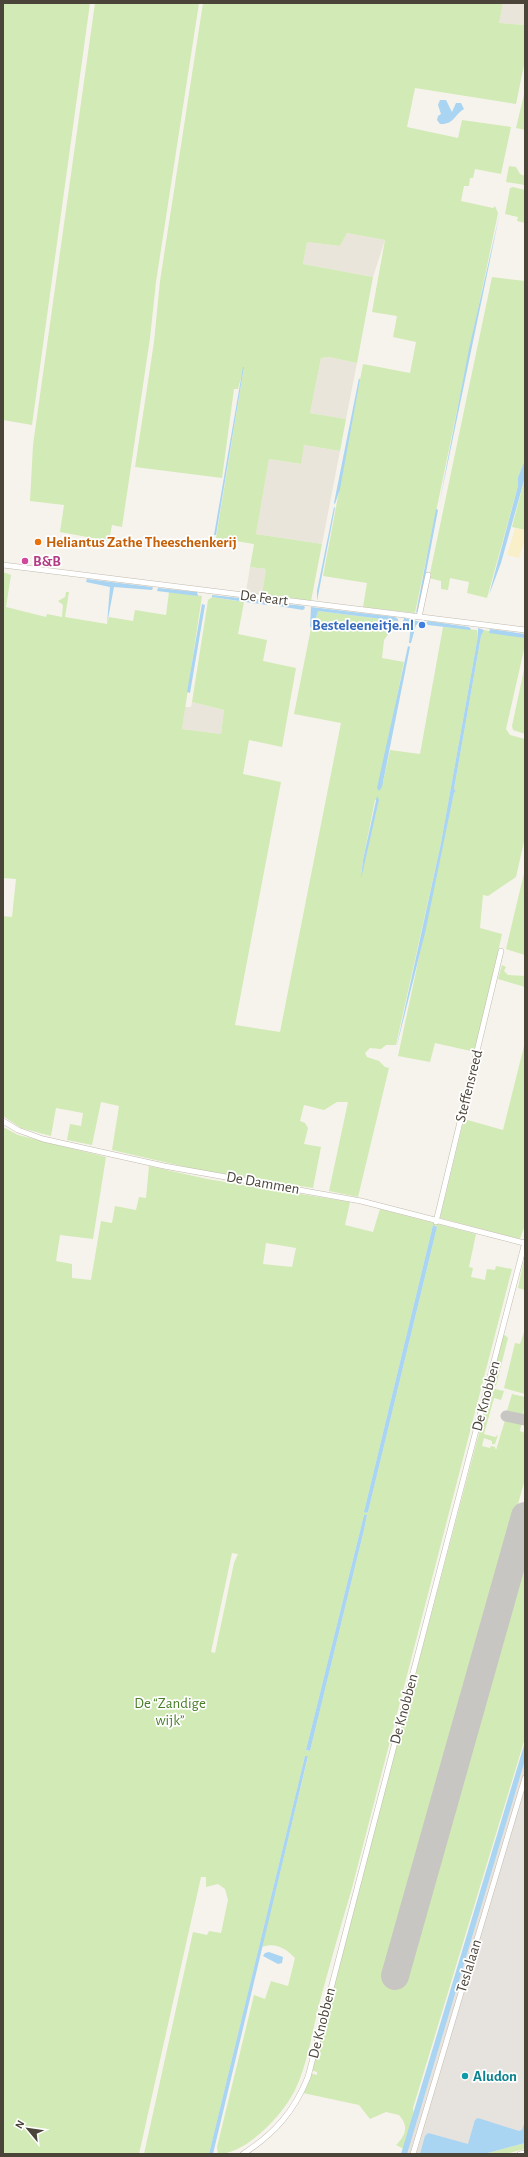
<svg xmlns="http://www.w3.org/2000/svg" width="528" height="2157" viewBox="0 0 528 2157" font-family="'Alegreya Sans',sans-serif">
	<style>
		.residential { fill: #eae5da }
		.industrial { fill: #e6e2dd }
		.green { fill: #d2eab5; fill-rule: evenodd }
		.sand { fill: #f9efc9 }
		.water { fill: #a9d4f2 }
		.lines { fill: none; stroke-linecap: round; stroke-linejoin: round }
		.taxiway { stroke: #c8c6c3; stroke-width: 11 }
		.runway { stroke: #c8c6c3; stroke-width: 28 }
		.minor-casing { stroke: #c2bbae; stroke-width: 6 }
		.minor { stroke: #fff; stroke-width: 5 }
		.food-dot { fill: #e8710a; stroke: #fff; stroke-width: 1.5 }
		.hotel-dot { fill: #d1479c; stroke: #fff; stroke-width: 1.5 }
		.shop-dot { fill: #3f7fe0; stroke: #fff; stroke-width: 1.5 }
		.culture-dot { fill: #0f9aa8; stroke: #fff; stroke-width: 1.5 }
		.labels { text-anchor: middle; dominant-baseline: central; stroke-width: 3.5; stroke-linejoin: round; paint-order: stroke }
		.food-label { font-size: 15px; font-weight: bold; fill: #c56008; stroke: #fff; text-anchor: start }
		.hotel-label { font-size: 15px; font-weight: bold; fill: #b23c85; stroke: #fff; text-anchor: start }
		.street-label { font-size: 15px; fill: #4b4439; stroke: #fff }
		.shop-label { font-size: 15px; font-weight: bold; fill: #366cbe; stroke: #fff; text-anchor: end }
		.park-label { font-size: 15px; fill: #4a7f2a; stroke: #fff }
		.culture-label { font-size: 15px; font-weight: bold; fill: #0d838f; stroke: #fff; text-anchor: start }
	</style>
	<rect width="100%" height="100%" fill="#f6f3ec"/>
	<!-- residential -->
	<path class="residential" d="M503,3H525V25L499,23Z
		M347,233L385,240L373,277L303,264L307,242L340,246Z
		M329,357L357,363L346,419L310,413L321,358Z
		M304,445L340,451L322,544L256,534L269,459L300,464Z
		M250,567L266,569L262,594L246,592Z
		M192,702L224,710L221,734L182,729L185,707H191Z"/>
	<!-- industrial -->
	<path class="industrial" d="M525,1753V2133L455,2154H404Z"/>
	<!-- green -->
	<path class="green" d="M3,3H90L32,425L3,420Z
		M95,3H199L156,282L150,338L122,527L112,525L109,541L60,532L64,505L30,501L33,445Z
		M203,3H503L499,23L525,25V60L516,104L415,88L407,127L458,138L462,120L511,127L501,174L475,169L473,178H470L469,186H464L461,201L493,208L495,206L498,213L415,613L363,607L367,583L323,576L363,364L410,373L416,342L393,337L397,316L372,312L385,240L347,233L340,246L307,242L303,264L373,277L357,363L329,357L321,358L310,413L346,419L340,451L304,445L301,464L269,459L256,534L322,544L311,601L262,594L266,569L250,567L254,544L216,538L244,367L238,389H234L222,478L135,467L154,342L160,281Z
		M525,90V130L516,128Z
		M509,166L516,167L520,174L525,176V185L506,182Z
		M513,187L525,190V223L517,221L518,217L505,214L510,188Z
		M492,277L525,281V460L518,477V486L487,598L467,593L469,582L450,578L448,590L441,589V581L429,578Z
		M525,477V530L512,527Z
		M3,572L11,575L6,607L46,617L47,614L62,617L63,605L58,601L65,597L66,592H69L65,617L107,624L109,617L133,621L135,610L166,615L169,592L202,596L182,729L221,734L224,710L192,702L208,600L212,597L244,602L238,634L267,640L263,661L296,668L282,747L249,740L243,774L281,782L235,1025L280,1032L341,723L294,714L311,628H313L318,611L398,621L384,640L382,658L404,662L389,735L382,787L390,750L420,754L443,627L477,630L478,636L441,843L396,1045H386L381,1049L370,1048L365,1053L367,1057L379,1061L385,1067L389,1068L358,1197L329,1191L348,1102H337L324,1110L304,1105L300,1121L305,1123L308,1128L304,1144L321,1147L313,1188L203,1171L112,1150L119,1106L101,1102L92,1145L67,1140L70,1124L81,1126L83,1113L56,1108L51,1136L21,1128L3,1116V916L12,917L16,879L3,878ZM375,800H379L361,876L363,860Z
		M484,630L525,638V645L506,729L510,735L525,739V837L516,877L488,896L483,895L480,928L502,934L475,1052L435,1043L430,1062L398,1056L454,793L456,791L454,789L481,636Z
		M525,665V734L513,730L512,726Z
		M525,869V955L506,949Z
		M502,965L506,967L504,971L508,975L525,976V987L498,979Z
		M525,1042V1225L520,1239L440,1218L464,1119L503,1130Z
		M3,1127L18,1135L106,1157L93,1239L60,1235L56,1261L72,1264V1278L91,1280L101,1221L112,1223L115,1206L136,1210L139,1197L146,1198L149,1166L207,1179L350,1202L345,1225L373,1232L380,1209L476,1234L469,1267L473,1268L471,1277L485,1280L487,1269L495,1270L496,1266L512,1269L352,1888C340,1928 329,1968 318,2008C312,2035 307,2065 295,2090C283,2115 246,2154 218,2154L217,2147L254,1995L265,1999L271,1981L288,1986L295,1958C286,1949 276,1942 262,1947L308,1757L307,1756H305L209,2154H144L193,1932L207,1935L209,1931L221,1933L228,1900L225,1889L218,1884L206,1887V1877H201L139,2154H3ZM433,1225L437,1227L368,1512L366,1513L364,1512ZM266,1243L296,1248L292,1267L263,1264ZM364,1515H367L364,1530L310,1751H308L306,1750ZM232,1553L238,1554L234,1563L215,1653L211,1652Z
		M525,1255V1290L518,1288Z
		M524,1332L525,1333V1394L504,1388L515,1343L520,1344Z
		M505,1335L508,1338L496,1386L491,1382L503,1336Z
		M491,1388L504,1391L501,1400L494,1398L484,1434L495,1437L498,1435L495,1444H492V1441L484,1438L482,1446L490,1448L491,1446L495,1447L496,1450L506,1417L522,1421L520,1431L525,1433V1479L387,1974L404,1978L525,1548V1738L413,2108L414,2117L404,2149L396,2145C406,2135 409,2126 399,2115L386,2112L370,2119L359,2105L303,2093L310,2073L317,2075V2072L311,2070Z
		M512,1394L525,1397L523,1418L506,1414Z
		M525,2143V2149L505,2154H484Z"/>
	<!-- sand -->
	<path class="sand" d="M515,528L525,530V539L519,558L507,555Z"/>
	<!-- water -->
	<path class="water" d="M440,100H446L452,112L456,103H461L464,109C455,114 454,125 440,124L437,120L438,116L441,114L438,105Z
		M500,212L439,505L469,349Z
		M243,367H244L216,535H214Z
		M359,378L360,380L340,489L335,504L334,503Z
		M525,460V477L501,563L489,595L518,486V477Z
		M334,507L335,508L317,601V591Z
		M436,509L438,510L419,609L416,613Z
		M87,579L152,587L153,588L152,590L114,587L107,624L110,587L86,582Z
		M158,588L197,592L198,596L157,591Z
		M212,595L267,601L268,603L267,605L212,597Z
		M277,603L304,606L305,608L303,610L278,606Z
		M202,604L205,605L190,693L187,692Z
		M311,607L395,617L398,619V621L318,611L313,628L310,627Z
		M404,618L421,622L416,625L411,643H409L411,625L410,623L403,622Z
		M428,621L469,627L471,629L470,630L428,625L426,623Z
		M478,628L484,630L481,636L454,789L456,791L454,793L425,933L396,1049L441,843L478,636Z
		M490,629L525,634V638L489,633Z
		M408,646L410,647L382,787L379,791L377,788Z
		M377,796L379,800L361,879L363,860Z
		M433,1225L437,1227L368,1512L366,1513L364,1512Z
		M364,1515H367L364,1530L310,1751L306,1750Z
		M525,1742V1760L407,2154H401Z
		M305,1756H308L213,2154H209Z
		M269,1952L283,1957L282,1963L278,1964L263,1956L265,1953Z
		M478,2118L519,2131L522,2130L525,2121V2143L484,2154H420L425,2136L428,2133L468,2144L475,2120Z"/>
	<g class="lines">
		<!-- taxiway -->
		<path class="taxiway" d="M506,1416L525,1420"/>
		<!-- runway -->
		<path class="runway" d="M395,1976L525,1516"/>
		<!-- minor casing -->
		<g class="minor-casing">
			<path id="minor" d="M3,565L525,630
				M419,617L428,575
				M3,1121L18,1130L43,1139L164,1166L361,1201L524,1243
				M436,1222L501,951
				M243,2154C274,2134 294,2112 308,2077L525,1242
				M413,2154L525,1778
				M520,2154L525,2153"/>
		</g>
		<!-- minor -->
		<use href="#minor" class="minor"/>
	</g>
	<!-- markers -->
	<circle class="food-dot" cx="38" cy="542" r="4"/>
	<circle class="hotel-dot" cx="25" cy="561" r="4"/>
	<circle class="shop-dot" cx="422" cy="625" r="4"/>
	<circle class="culture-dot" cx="465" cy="2076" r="4"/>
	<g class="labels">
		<!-- food labels -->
		<g class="food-label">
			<text x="46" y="542">Heliantus Zathe Theeschenkerij</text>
		</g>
		<!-- hotel labels -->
		<g class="hotel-label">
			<text x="33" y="561">B&amp;B</text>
		</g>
		<!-- street labels -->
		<g class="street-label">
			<text transform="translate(264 598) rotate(7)">De Feart</text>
			<text transform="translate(469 1086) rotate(-76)">Steffensreed</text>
			<text transform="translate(263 1183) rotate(10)">De Dammen</text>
			<text transform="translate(486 1396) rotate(-75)">De Knobben</text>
			<text transform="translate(404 1709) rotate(-75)">De Knobben</text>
			<text transform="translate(469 1966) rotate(-73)">Teslalaan</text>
			<text transform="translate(322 2023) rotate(-76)">De Knobben</text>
		</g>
		<!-- shop labels -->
		<g class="shop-label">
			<text x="414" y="625">Besteleeneitje.nl</text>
		</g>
		<!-- park labels -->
		<g class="park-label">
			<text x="170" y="1703">De “Zandige<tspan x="170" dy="17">wijk”</tspan></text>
		</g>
		<!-- culture labels -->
		<g class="culture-label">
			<text x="473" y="2076">Aludon</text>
		</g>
	</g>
	<!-- border -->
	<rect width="528" height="2157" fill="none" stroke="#4b4439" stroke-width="8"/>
	<!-- north arrow -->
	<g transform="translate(28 2129) rotate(299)" stroke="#ffffff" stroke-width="3" paint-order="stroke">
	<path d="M0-3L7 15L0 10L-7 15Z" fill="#4b4439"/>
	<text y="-6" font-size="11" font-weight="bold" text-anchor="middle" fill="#4b4439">N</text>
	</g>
</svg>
